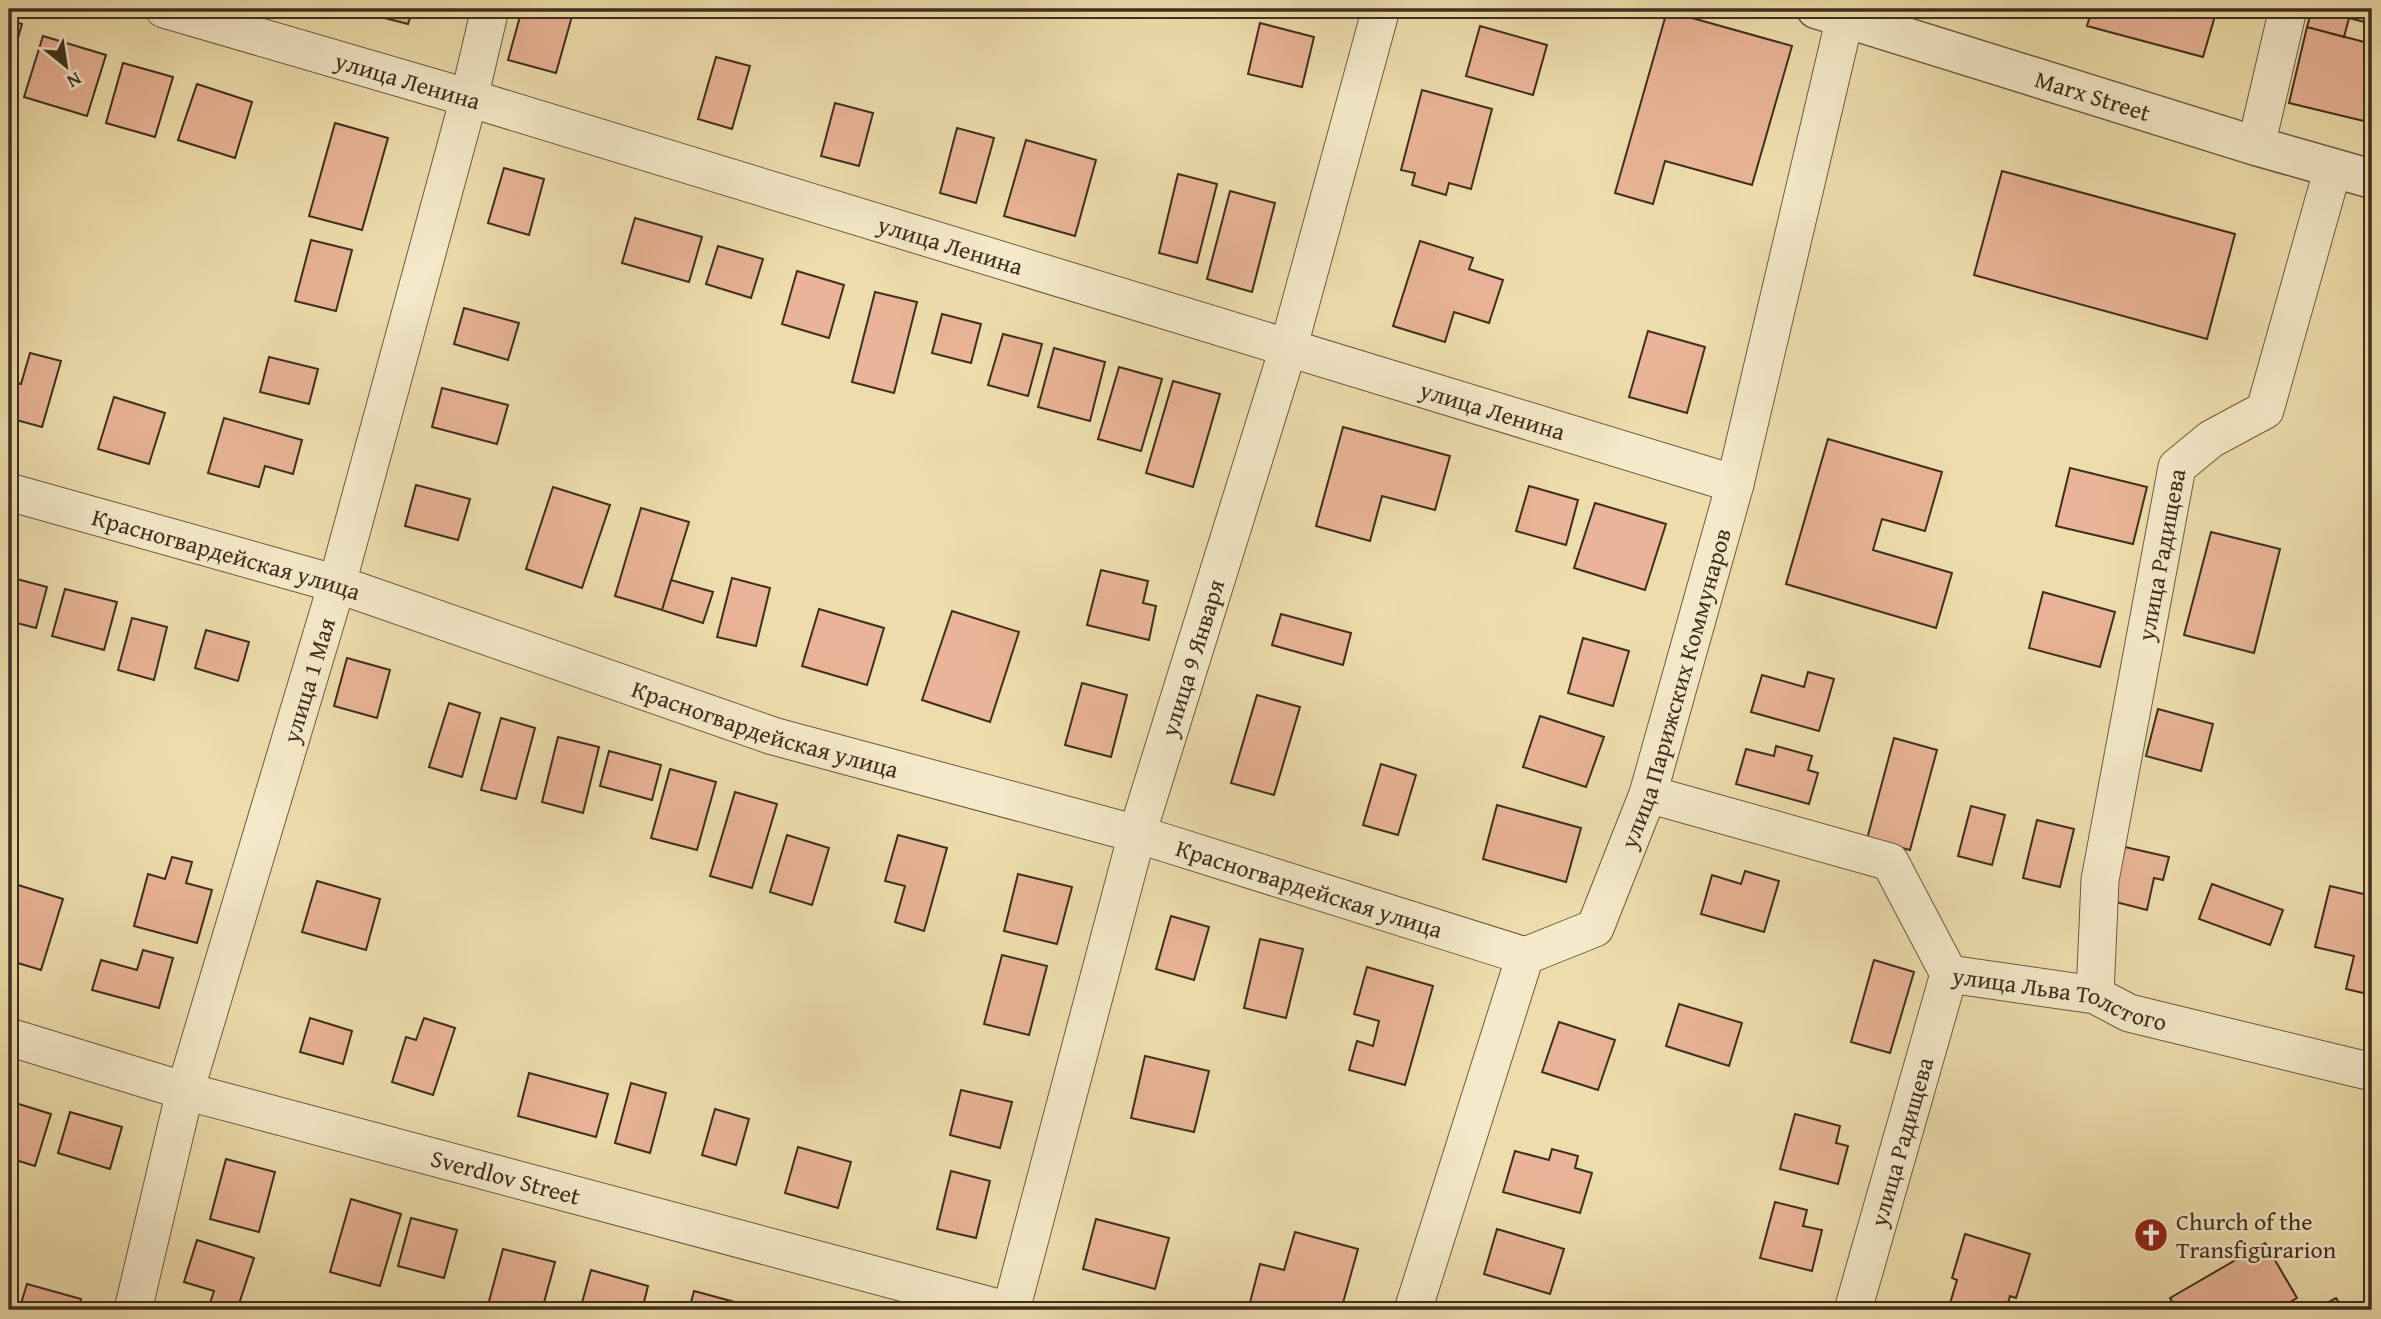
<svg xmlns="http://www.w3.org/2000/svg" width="2381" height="1319" viewBox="0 0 2381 1319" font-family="'Gentium Book Plus',serif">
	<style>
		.building { fill: #e9b497; stroke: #402e1f; stroke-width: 2 }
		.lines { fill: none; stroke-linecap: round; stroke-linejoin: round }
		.minor-casing { stroke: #6c5a42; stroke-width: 39 }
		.tertiary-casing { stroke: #6c5a42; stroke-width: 41 }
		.minor { stroke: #f4e9c9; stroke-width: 37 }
		.tertiary { stroke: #f4e9c9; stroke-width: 38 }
		.labels { text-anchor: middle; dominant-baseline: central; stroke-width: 5; stroke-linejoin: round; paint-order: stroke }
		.street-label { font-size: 24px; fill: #402e1f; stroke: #f4e9c9 }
		.poi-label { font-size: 24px; fill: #402e1f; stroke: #f4e9c9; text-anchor: start }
	</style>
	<rect width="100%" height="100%" fill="#eeddac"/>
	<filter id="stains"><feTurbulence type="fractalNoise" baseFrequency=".00286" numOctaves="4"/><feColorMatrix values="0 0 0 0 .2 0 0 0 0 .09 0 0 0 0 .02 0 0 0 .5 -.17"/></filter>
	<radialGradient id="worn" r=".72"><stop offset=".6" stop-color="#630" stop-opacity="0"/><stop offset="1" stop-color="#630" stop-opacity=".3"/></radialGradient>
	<!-- building -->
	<path class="building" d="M366,9H413L408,24L365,13Z
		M522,9H574L556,73L508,60Z
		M2092,9H2217L2203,57L2087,26Z
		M2312,9H2371L2368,23L2349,18L2344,37L2307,27Z
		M1667,11L1792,46L1752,185L1665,161L1653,204L1615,193Z
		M9,20L22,24L9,69Z
		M1260,23L1314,37L1302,87L1248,74Z
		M1480,26L1547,45L1533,95L1466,76Z
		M2307,27L2372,44V123L2289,103Z
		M43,36L106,55L87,116L24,97Z
		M716,57L750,66L732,129L698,119Z
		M123,63L173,77L155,137L106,123Z
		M197,84L252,102L235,158L178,140Z
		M1422,90L1492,109L1471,189L1449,183L1446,195L1412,185L1415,173L1401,170Z
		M835,103L873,113L859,166L821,156Z
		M335,123L388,138L362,230L309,216Z
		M957,128L994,138L976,203L940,193Z
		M1026,140L1096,160L1075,236L1004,216Z
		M504,168L544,179L529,235L488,223Z
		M2002,171L2235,234L2207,339L1974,275Z
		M1178,174L1217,184L1197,263L1159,253Z
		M1230,191L1275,203L1252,292L1207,279Z
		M635,218L702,237L689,282L622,263Z
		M311,240L352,250L336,311L295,301Z
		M1420,241L1473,258L1469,269L1503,280L1489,323L1454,312L1445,342L1393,326Z
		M718,246L763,259L751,298L706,284Z
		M797,271L844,285L829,338L782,324Z
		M875,292L917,302L894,393L852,382Z
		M464,308L519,323L508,360L454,344Z
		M942,314L981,324L971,363L932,353Z
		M1648,331L1705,347L1687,413L1629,397Z
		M1003,334L1042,344L1028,396L988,385Z
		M1054,348L1105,362L1090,421L1038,407Z
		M30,353L61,361L42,427L9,418V381L21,384Z
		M269,357L318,369L309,404L260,392Z
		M1119,367L1162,379L1141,451L1098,439Z
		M1173,381L1220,394L1193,487L1146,473Z
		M442,388L508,405L497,444L432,427Z
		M114,397L165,413L149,464L98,449Z
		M224,418L302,440L293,474L265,466L259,487L208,473Z
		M1343,427L1450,456L1435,510L1382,496L1370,541L1316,526Z
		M1828,439L1942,472L1925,531L1882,519L1873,550L1952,573L1936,628L1786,584Z
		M2070,468L2147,487L2133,544L2056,526Z
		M416,485L470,499L458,540L405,526Z
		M1529,486L1578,500L1566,545L1516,531Z
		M553,487L610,505L582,588L526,569Z
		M1595,503L1666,524L1645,590L1574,568Z
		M641,508L689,522L662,610L615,596Z
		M2211,532L2280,549L2254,653L2184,635Z
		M1101,570L1148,581L1143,603L1156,606L1149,640L1087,625Z
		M9,577L47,587L36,628L9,621Z
		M732,578L770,588L756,646L717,637Z
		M671,580L713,592L703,623L662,610Z
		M65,589L117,602L104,650L52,636Z
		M2043,592L2115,612L2100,667L2029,648Z
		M819,609L884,628L867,685L802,666Z
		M952,611L1019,632L990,722L922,700Z
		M1281,614L1351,633L1343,665L1272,645Z
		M132,618L167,627L154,680L118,670Z
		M206,630L249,642L238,681L195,668Z
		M1583,638L1629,651L1613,706L1568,693Z
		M347,658L390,670L377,718L334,706Z
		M1808,672L1834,679L1819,731L1751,712L1762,675L1804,687Z
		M1082,683L1127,695L1111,757L1065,745Z
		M1257,695L1300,707L1274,795L1231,783Z
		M449,703L480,713L462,777L429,767Z
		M2158,709L2213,724L2201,771L2146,756Z
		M1540,716L1604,737L1586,787L1523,767Z
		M501,718L535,728L516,799L481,790Z
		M558,737L599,747L583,813L542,802Z
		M1894,738L1937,750L1910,850L1867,839Z
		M1776,746L1812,756L1808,770L1818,773L1809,804L1736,784L1746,749L1774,756Z
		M609,751L661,765L652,800L600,786Z
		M1381,764L1416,775L1398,835L1363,825Z
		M670,769L716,782L697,850L651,838Z
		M735,792L777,804L752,888L710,876Z
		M1497,805L1581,828L1566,882L1483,859Z
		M1971,806L2005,815L1992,865L1958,856Z
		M2037,820L2074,829L2060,887L2023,878Z
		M787,835L829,848L812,905L770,892Z
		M898,835L947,848L924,931L895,922L905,886L885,881Z
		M2125,847L2169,857L2163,880L2154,878L2147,910L2112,901Z
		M172,857L192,862L186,883L212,890L197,943L134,926L148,874L165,879Z
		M1745,871L1779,881L1764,932L1701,914L1712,875L1741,884Z
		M1018,874L1072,887L1057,944L1004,931Z
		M317,881L380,899L366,950L302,932Z
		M2212,884L2283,910L2270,945L2199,919Z
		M18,885L63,899L41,970L11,961L18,939L9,936V915Z
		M2330,886L2372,896V995L2346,989L2354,956L2315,947Z
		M1171,916L1209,927L1194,980L1156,969Z
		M1260,939L1303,949L1286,1018L1244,1008Z
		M143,950L173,958L159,1008L92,990L101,960L137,970Z
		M1002,955L1047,966L1029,1035L984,1024Z
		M1874,960L1914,972L1890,1053L1851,1042Z
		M1367,967L1433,986L1405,1085L1349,1070L1357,1041L1373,1046L1379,1021L1354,1014Z
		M1679,1004L1742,1023L1729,1066L1666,1046Z
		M310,1018L352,1031L343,1064L300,1052Z
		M424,1018L455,1028L433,1095L392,1082L406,1037L416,1040Z
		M1559,1022L1615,1040L1598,1090L1542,1072Z
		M1145,1056L1209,1071L1194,1132L1131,1118Z
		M529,1073L608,1094L596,1137L518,1116Z
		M631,1083L666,1093L650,1153L615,1143Z
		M961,1090L1012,1102L1000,1148L950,1135Z
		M9,1101L51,1114L35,1166L9,1158Z
		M715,1109L749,1119L736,1165L702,1155Z
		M70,1112L122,1127L110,1169L58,1153Z
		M1795,1114L1840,1126L1836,1143L1848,1146L1838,1184L1780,1169Z
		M798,1147L851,1162L838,1208L785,1193Z
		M1552,1149L1578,1156L1575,1168L1592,1173L1580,1213L1503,1192L1515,1151L1549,1160Z
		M226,1159L275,1172L259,1232L210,1219Z
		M951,1171L990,1181L976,1238L937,1229Z
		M351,1199L401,1214L380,1286L330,1272Z
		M1775,1202L1807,1210L1803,1226L1822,1230L1812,1271L1760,1258Z
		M411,1218L457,1230L444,1278L398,1266Z
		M1096,1219L1169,1238L1155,1289L1083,1269Z
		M1497,1229L1564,1249L1550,1294L1484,1274Z
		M1295,1232L1358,1249L1341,1310H1248L1260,1264L1284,1270Z
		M1965,1234L2030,1254L2016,1298L2010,1296L2006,1310H1948L1957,1280L1952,1278Z
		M197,1240L254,1258L237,1310L210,1303L214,1291L184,1282Z
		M2265,1243L2297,1298L2276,1310H2177L2170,1298Z
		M503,1249L555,1262L542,1310H507L488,1305Z
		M591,1270L648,1286L642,1310H580Z
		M27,1284L81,1299L78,1310H19Z
		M694,1291L746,1305L745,1310H689Z
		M2336,1298L2344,1310H2314Z"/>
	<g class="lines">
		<!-- minor casing -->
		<g class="minor-casing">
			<g id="minor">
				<path id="s1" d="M164,9L469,98L1735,484"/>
				<path d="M2256,146L2288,9"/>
				<path id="s2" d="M9,492L337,584L773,736L1137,834L1525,956"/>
				<path id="s3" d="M1648,794L1890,862L1949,974L2095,995L2129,1013L2372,1072"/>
				<path id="s4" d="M2095,995L2100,880L2177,467L2211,439L2265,410L2333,168"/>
				<path id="s5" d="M9,1037L185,1091L1006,1310"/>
				<path id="s6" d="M133,1310L185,1091L337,584L469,98L490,9"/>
				<path id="s7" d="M1011,1310L1137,834L1288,349L1381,9"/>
				<path id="s8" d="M1413,1310L1525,956L1595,928L1648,794L1735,484L1847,9"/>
				<path id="s9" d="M1853,1310L1949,974"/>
			</g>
		</g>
		<!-- tertiary casing -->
		<g class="tertiary-casing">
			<g id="tertiary">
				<path id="s10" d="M1816,9L2256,146L2372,179"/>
			</g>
		</g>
		<!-- minor -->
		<use href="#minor" class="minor"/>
		<!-- tertiary -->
		<use href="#tertiary" class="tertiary"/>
	</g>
	<!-- icons -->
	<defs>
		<g id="church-disc" transform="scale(1.75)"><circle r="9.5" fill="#8f2418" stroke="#f4e9c9"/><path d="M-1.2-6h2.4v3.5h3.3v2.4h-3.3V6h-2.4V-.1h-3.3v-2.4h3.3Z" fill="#fff"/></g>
	</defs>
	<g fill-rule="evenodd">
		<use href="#church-disc" x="2151" y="1235"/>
	</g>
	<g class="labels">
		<!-- street labels -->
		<g class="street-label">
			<text stroke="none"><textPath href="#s1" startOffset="254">улица Ленина</textPath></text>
			<text stroke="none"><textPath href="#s10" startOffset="290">Marx Street</textPath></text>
			<text stroke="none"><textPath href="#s1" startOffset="821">улица Ленина</textPath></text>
			<text stroke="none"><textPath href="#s1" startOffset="1388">улица Ленина</textPath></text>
			<text stroke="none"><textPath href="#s2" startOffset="226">Красногвардейская улица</textPath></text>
			<text stroke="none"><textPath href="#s4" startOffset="446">улица Радищева</textPath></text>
			<text stroke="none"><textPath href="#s7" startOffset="677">улица 9 Января</textPath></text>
			<text stroke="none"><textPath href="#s6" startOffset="654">улица 1 Мая</textPath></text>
			<text stroke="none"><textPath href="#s8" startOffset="700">улица Парижских Коммунаров</textPath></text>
			<text stroke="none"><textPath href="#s2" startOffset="793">Красногвардейская улица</textPath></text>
			<text stroke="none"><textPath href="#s2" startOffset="1360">Красногвардейская улица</textPath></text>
			<text stroke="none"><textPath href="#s3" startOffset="492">улица Льва Толстого</textPath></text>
			<text stroke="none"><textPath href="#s9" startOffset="175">улица Радищева</textPath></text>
			<text stroke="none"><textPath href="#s5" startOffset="516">Sverdlov Street</textPath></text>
		</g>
		<!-- poi labels -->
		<g class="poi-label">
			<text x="2176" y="1221">Church of the<tspan x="2176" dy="28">Transfigurarion</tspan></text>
		</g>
	</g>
	<!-- margin -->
	<rect width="2381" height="1319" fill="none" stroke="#eeddac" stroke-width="35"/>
	<rect x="10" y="10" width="2360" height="1298" fill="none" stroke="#402e1f" stroke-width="3.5"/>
	<rect x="18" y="18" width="2346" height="1284" fill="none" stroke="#402e1f" stroke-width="2"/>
	<!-- north arrow -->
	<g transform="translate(66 66) rotate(150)" stroke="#f4e9c9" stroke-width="5" paint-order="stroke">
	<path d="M0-5L12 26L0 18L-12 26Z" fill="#402e1f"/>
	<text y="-10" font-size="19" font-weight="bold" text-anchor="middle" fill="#402e1f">N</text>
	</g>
	<rect width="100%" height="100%" filter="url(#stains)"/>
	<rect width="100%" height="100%" fill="url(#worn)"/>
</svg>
